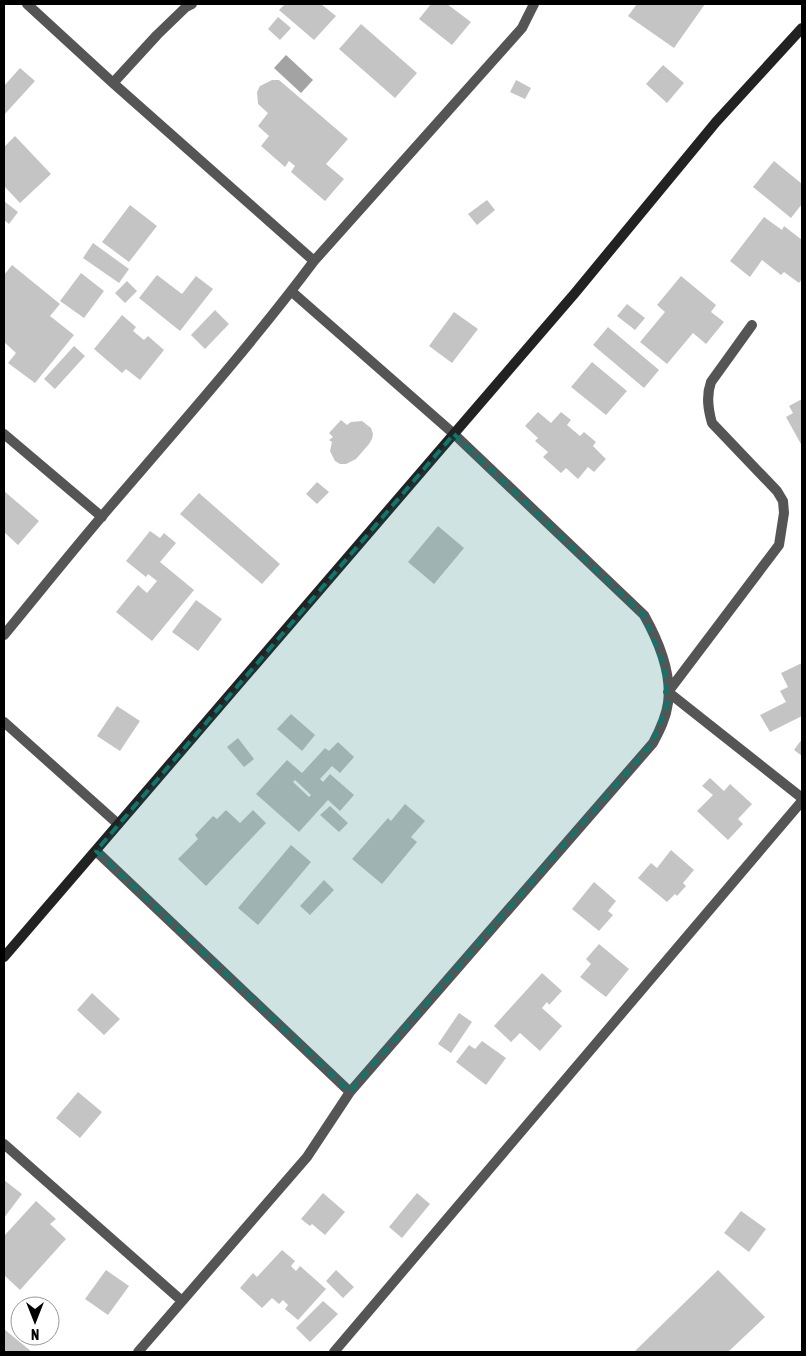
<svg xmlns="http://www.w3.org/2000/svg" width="806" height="1356" viewBox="0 0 806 1356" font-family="'Asap Condensed',sans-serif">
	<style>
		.water { fill: #a3a3a3 }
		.building { fill: #c4c4c4; fill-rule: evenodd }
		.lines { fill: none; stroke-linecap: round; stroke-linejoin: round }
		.street { stroke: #555; stroke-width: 10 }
		.secondary { stroke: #222; stroke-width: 10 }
		.marked { fill: #0f766e; fill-opacity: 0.2; stroke: #0f766e; stroke-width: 4; stroke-dasharray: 10 6; stroke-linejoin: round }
	</style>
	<rect width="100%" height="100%" fill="#fff"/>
	<!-- water -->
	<path class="water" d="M286,55L313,80L301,93L274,68Z"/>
	<!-- building -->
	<path class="building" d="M285,4H321L336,16L314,40L279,10Z
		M431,4H447L471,22L452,45L419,19Z
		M637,4H705L674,48L628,16Z
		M278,17L291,28L280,40L268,29Z
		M361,24L417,73L395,98L339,49Z
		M663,65L684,83L667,103L646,84Z
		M20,68L35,81L4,115V86Z
		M272,80H279L348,139L326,164L344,179L325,201L291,172L295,166L289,161L285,167L261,146L269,136L258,126L268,113L258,104L257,92L260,86Z
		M516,80L531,88L525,99L510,92Z
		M15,136L51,174L20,203L4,186V147Z
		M774,161L802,184V204L791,218L753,187Z
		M487,200L495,210L477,225L468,214Z
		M4,201L18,212L9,224L4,220Z
		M130,205L157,226L129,262L102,242Z
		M764,217L782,230L784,226L802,240V279L799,283L784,272L781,275L762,260L750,277L730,261Z
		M93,243L129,269L119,283L83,258Z
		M12,265L60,304L50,316L74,335L35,383L8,363L16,353L4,342V275Z
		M81,273L104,291L84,318L60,301Z
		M157,275L182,294L196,276L213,289L180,331L139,298Z
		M681,276L716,305L711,312L724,322L706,344L693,333L667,364L640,342L665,312L657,305Z
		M127,281L137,291L125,303L115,293Z
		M627,304L645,318L635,330L617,316Z
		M215,310L229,324L205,349L191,335Z
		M454,312L478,329L452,363L429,346Z
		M122,315L136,327L133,331L144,340L148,336L164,350L140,380L126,369L122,373L94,349Z
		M608,327L659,370L644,388L593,345Z
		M74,346L85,356L55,389L44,379Z
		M592,362L627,391L606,415L571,387Z
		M802,399V446L786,417L793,413L789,406Z
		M538,412L551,423L561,412L571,420L567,425L580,436L584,432L596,442L593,446L606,459L594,472L588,467L578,479L566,468L561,473L543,457L548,452L535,441L538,438L525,426Z
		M341,420L347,425L351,422L362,421L371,428L373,434L372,439L369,444L356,459L346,464H340L335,461L330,451L332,442L329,440L333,437L329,433Z
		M317,482L329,492L317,504L306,494Z
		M4,491L39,521L18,545L4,532Z
		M199,493L280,564L262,584L180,514Z
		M438,526L464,548L434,584L408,562Z
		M150,531L160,538L164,533L176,543L160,562L194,590L152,641L116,612L138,585L147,593L157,581L148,574L146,577L126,561Z
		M196,600L222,619L198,651L172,632Z
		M802,663V716L770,732L760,715L786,702L780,691L788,687L781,673Z
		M117,706L140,721L120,751L97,736Z
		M291,714L315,735L302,751L277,729Z
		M238,738L254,759L244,767L227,747Z
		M802,739V756L794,750Z
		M338,742L354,757L340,773L332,766L320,779L323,782L330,774L354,795L340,811L328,800L299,832L256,794L287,760L302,773L325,748L329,751ZM295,780L311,795L309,797L293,782Z
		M710,778L724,791L730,784L752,804L738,819L743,824L728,840L697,811L713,795L702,786Z
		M405,804L425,821L411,837L417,842L382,884L352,859L388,818L391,821Z
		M330,806L348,823L339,832L320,815Z
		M226,810L240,823L253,810L266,823L206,886L178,859L198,839L195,835L213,816L217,819Z
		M291,845L311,862L258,925L238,908Z
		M671,850L694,870L683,883L686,886L677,896L675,894L667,902L638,878L651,863L657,868Z
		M324,880L334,890L310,915L300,906Z
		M594,882L616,901L608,911L613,915L599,931L572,909Z
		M599,944L629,969L606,997L580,977L591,964L586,959Z
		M542,973L562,991L549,1005L547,1002L542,1008L562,1026L540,1051L520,1033L511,1042L494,1026Z
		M92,993L120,1019L104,1035L77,1010Z
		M459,1013L472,1022L451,1053L438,1044Z
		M482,1041L506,1058L486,1085L456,1062L469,1045L475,1049Z
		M78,1092L102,1112L80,1138L56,1118Z
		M4,1180L22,1194L4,1218Z
		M323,1193L345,1212L325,1235L312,1224L310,1226L301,1219Z
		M417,1193L430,1204L402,1238L389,1227Z
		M36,1201L56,1219L50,1224L66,1239L20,1290L4,1275V1236Z
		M741,1211L766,1229L749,1252L724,1233Z
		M282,1250L295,1261L291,1266L296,1271L300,1266L326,1289L298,1320L285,1309L288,1305L283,1300L279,1304L272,1298L262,1308L240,1288L253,1273L257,1277Z
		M106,1270L129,1286L108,1315L85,1299Z
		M336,1270L354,1287L343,1298L326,1281Z
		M718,1270L765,1317L728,1352H634Z
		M323,1301L338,1314L310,1342L296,1328Z
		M4,1329L32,1352H4Z"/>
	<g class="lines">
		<!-- street -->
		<path class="street" d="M27,4L113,83L314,261
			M113,83L157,35L186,7L192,4
			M752,325L711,382C706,396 708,409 712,423L777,491L783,501L784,513L779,545L668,692L802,798
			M4,434L102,517
			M4,635C37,595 69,555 103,515C174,432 248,349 314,261L522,28L534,4
			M4,722L118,824
			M96,851L350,1092
			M4,1144L182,1301
			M138,1352L307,1157L350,1092L653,743C660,730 666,718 668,703C672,674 658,640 644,615L454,434L291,291
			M334,1352L802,801"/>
		<!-- secondary -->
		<path class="secondary" d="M4,957L575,293L716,122L802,28"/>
	</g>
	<!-- marked area -->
	<path class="marked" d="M454,434L644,615L664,665L668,703L653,743L350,1092L96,851Z"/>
	<!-- border -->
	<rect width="806" height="1356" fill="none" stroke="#000000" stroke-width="10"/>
	<!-- north arrow -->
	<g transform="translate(35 1321) rotate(180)"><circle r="24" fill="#ffffff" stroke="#999999"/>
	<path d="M0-4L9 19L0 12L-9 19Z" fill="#000000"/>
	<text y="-8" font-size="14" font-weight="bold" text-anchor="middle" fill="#000000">N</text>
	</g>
</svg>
